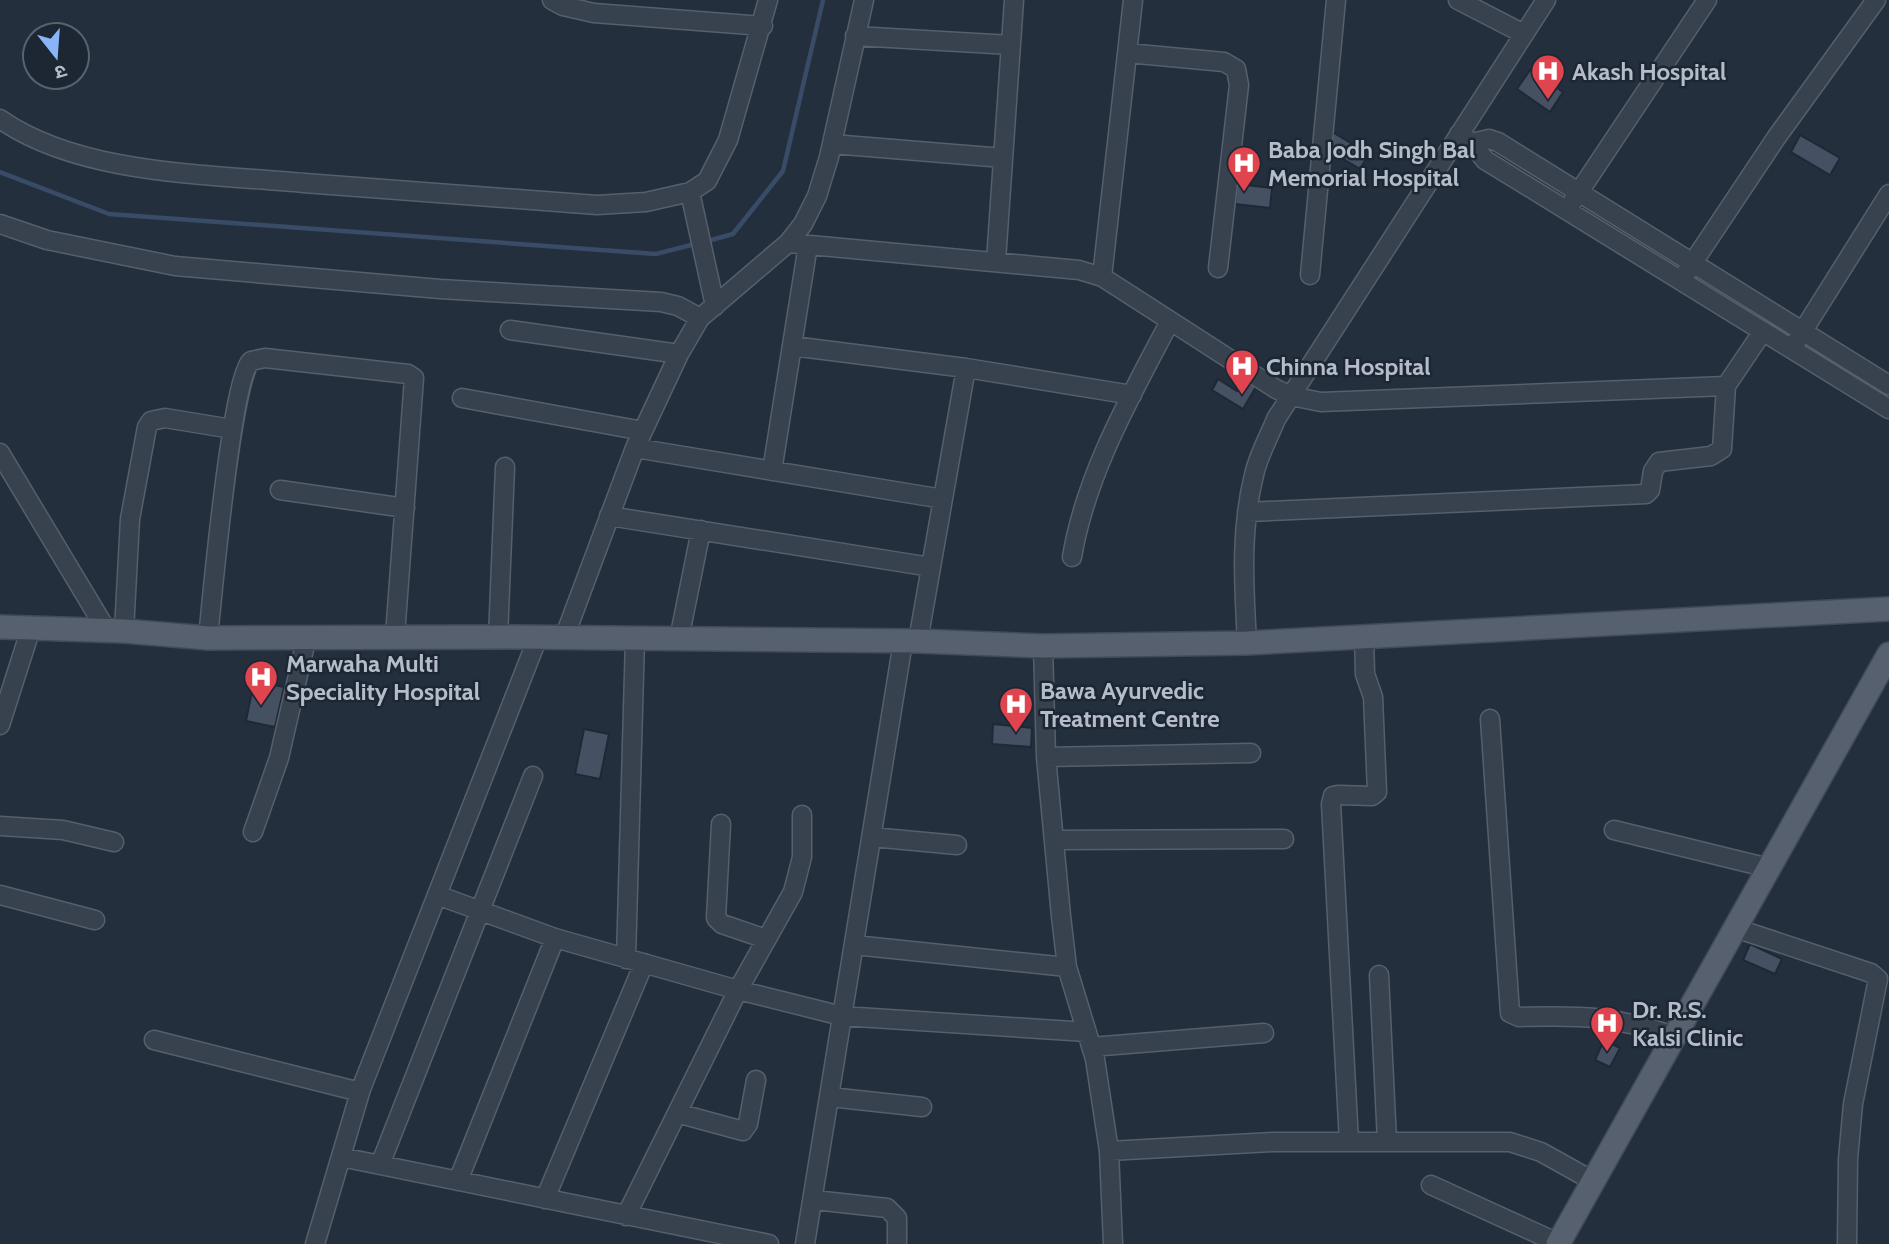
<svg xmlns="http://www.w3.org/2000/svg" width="1889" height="1244" viewBox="0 0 1889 1244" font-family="Cabin,'Noto Sans Devanagari',sans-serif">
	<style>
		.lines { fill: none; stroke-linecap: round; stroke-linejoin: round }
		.stream { stroke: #394c67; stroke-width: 4.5 }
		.building { fill: #455162; stroke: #1f2835; stroke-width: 2 }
		.minor-casing { stroke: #565f6c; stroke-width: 21 }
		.major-casing { stroke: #414a57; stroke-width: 26 }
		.minor { stroke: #38414e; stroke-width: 18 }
		.major { stroke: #56606e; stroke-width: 23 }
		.labels { text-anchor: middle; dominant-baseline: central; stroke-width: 5; stroke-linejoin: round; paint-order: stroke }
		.poi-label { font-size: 24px; font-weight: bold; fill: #b4bcc9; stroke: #1d2633; text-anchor: start }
	</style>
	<rect width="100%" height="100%" fill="#242f3e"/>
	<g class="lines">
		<!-- stream -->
		<path class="stream" d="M0,172L109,214L656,254L695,244
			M704,242L733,234L783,171L823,0"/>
	</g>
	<!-- building -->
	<path class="building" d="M1530,70L1563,92L1550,112L1517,89Z
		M1334,133L1369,154L1360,169L1325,148Z
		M1800,135L1840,158L1830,175L1791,152Z
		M1237,184L1272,188L1270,208L1235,204Z
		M1218,379L1237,391L1244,379L1256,387L1243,409L1212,390Z
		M254,681L284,687L275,727L246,721Z
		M993,724L1032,728L1031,747L992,744Z
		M584,729L609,734L600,779L575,774Z
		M1750,944L1782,959L1775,974L1743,960Z
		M1604,1040L1620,1048L1610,1067L1595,1060Z"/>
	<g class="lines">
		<!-- minor casing -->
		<g class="minor-casing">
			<path id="minor" d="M552,0L563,6L594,13L763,26
				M1458,0L1524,34
				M855,36L1011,45
				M1127,53L1224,62L1236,69L1239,85L1218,268
				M0,119C80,175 208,174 304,183C402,191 500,198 597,205L646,202L690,192L715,306
				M1459,134L1472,143L1485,160L1889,409
				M1472,143L1489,139L1498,142L1889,385
				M832,144L1003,158
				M690,192L707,181L728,140L768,0
				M1573,201L1707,0
				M0,224L47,240L175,266L440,289L661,302L678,306L700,318
				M788,243L1079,270L1102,277L1124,291L1276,389L1291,396L1321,402L1726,386L1763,331
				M996,261L1014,0
				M1686,273L1776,138L1876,0
				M1310,275L1336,0
				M1102,277L1133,0
				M510,330L679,354
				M1796,342L1889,194
				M792,346L966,368L1132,395
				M462,398L643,431
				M635,448L943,499
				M0,453L107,631
				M772,471L808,245
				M280,490L405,508
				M1247,512L1646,494L1650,490L1653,471L1659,462L1711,456L1722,449L1726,386
				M609,516L931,567
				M1072,557C1086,473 1131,396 1170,321
				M124,631L130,519L147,427L151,421L165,418L232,429
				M498,637L505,467
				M208,638C212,598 232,378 251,361L265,358L408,374L414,378L395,636
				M564,638L635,448L679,354L700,318L788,243L803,224L817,196L829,157L864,0
				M679,639L701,530
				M918,641L966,368
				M1247,643C1244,586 1240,531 1254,475C1258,456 1269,437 1276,419L1546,0
				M1043,646L1046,757L1061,916L1067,967L1095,1059L1109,1151L1113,1244
				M1490,719L1510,1013L1519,1017C1583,1015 1613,1016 1674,1036
				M0,725L31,628
				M1046,757L1251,753
				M721,824L716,918L722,924L766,939
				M0,826L63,830L114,842
				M1614,830L1769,868
				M253,832L279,758L307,636
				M872,837L957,845
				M1054,840L1284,839
				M0,895L95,920
				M437,895L555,938L738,990L842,1016L1087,1032
				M1735,928L1871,973L1878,979L1853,1104L1848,1159L1847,1244
				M854,945L1067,967
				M626,959L635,638
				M1379,975L1387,1142
				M154,1040L360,1092
				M1091,1047L1264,1033
				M830,1097L922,1107
				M677,1113L743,1131L748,1124L756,1080
				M1349,1142L1331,804L1333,796L1338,795L1372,796L1377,792L1373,697L1365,674L1364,637
				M1109,1151L1274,1142H1510L1541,1152L1593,1181
				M341,1157L769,1244
				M380,1165L533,776
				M458,1181L555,938
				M1431,1185L1558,1243
				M545,1199L644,963
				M814,1200L887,1208L897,1218V1244
				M626,1216L738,990L793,892L802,857V815
				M315,1244L361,1089L538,637
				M805,1244L903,642"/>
		</g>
		<!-- major casing -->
		<g class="major-casing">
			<path id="major" d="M0,627L124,631L208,638L514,637L918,641L1043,646L1247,643L1889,609
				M1558,1244L1889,654"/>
		</g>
		<!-- minor -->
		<use href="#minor" class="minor"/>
		<!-- major -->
		<use href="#major" class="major"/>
	</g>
	<!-- icons -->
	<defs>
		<g id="hospital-pin" transform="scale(1.75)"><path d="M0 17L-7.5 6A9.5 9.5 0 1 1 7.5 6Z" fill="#e0444e" stroke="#1d2633"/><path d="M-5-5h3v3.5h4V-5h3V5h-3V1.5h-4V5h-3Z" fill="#fff"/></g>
	</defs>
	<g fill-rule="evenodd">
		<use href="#hospital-pin" x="1548" y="71"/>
		<use href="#hospital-pin" x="1244" y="163"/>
		<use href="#hospital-pin" x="1242" y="366"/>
		<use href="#hospital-pin" x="261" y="677"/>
		<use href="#hospital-pin" x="1016" y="704"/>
		<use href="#hospital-pin" x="1607" y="1023"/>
	</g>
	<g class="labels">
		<!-- poi labels -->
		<g class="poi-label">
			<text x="1572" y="71">Akash Hospital</text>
			<text x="1268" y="149">Baba Jodh Singh Bal<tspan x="1268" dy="28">Memorial Hospital</tspan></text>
			<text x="1266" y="366">Chinna Hospital</text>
			<text x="286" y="663">Marwaha Multi<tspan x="286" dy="28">Speciality Hospital</tspan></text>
			<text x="1040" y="690">Bawa Ayurvedic<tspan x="1040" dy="28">Treatment Centre</tspan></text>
			<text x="1632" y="1009">Dr. R.S.<tspan x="1632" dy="28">Kalsi Clinic</tspan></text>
		</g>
	</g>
	<!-- north arrow -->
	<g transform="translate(56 56) rotate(163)"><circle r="33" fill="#1d2633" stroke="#59626f" stroke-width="2"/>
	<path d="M0-5L12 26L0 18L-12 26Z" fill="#8ab4f8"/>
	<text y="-10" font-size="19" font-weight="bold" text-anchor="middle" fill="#b4bcc9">उ</text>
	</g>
</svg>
